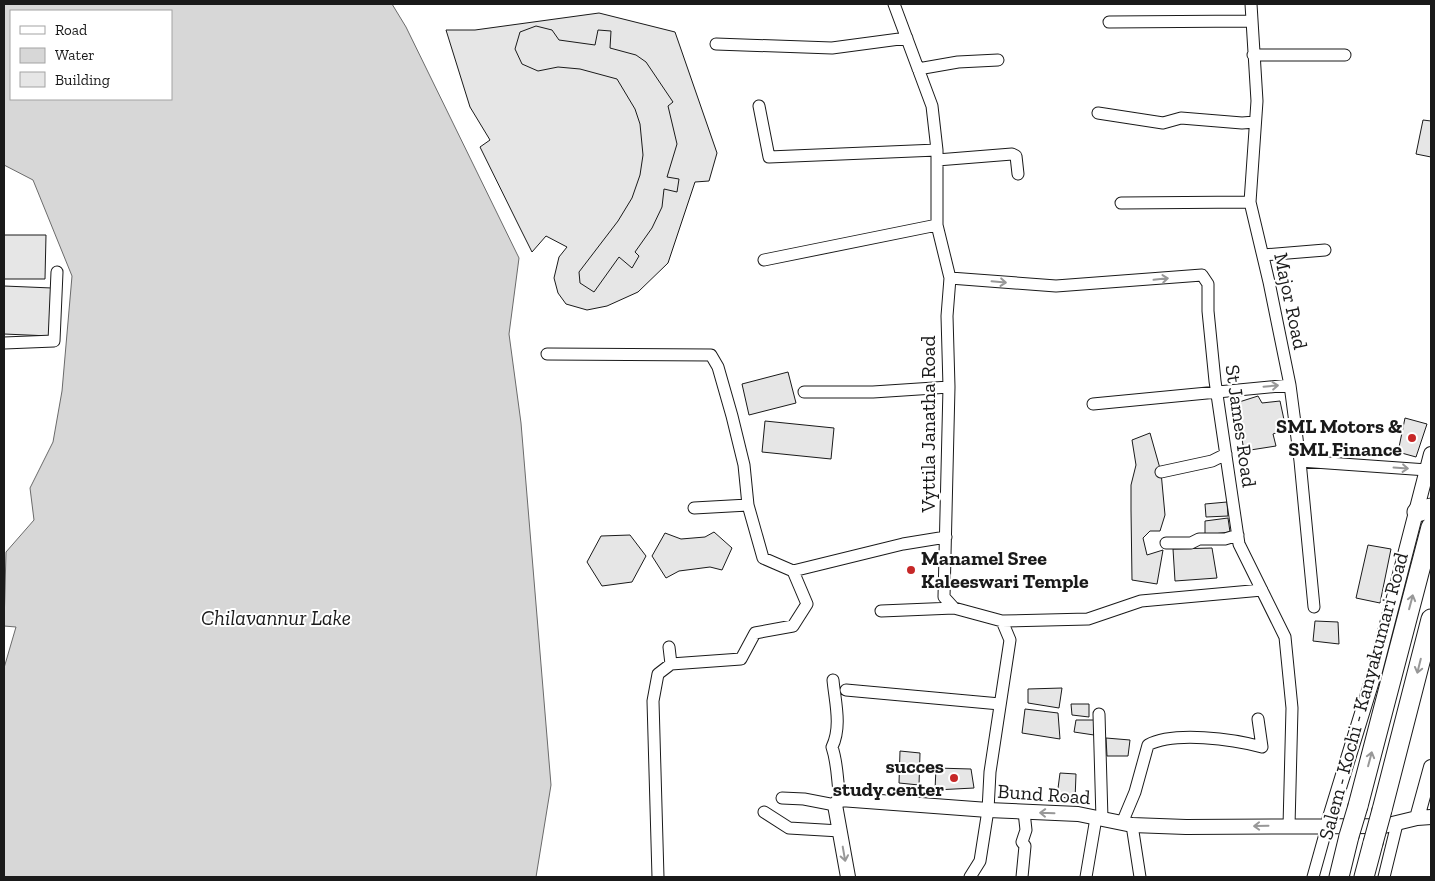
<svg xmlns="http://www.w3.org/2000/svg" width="1435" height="881" viewBox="0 0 1435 881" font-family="'Zilla Slab',serif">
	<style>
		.water { fill: #d7d7d7; stroke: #6a6a6a; fill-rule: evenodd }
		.building { fill: #e6e6e6; stroke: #1a1a1a }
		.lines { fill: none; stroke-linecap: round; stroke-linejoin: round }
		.minor-casing { stroke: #1a1a1a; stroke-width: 13 }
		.tertiary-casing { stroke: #1a1a1a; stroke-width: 16 }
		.trunk-casing { stroke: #1a1a1a; stroke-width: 21 }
		.minor { stroke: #fff; stroke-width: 11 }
		.tertiary { stroke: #fff; stroke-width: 14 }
		.trunk { stroke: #fff; stroke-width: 19 }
		.trunk-bridge-casing { stroke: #1a1a1a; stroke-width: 21; stroke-linecap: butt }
		.trunk-bridge { stroke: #fff; stroke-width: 19 }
		.oneway { stroke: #989898 }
		.poi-dot { fill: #c62828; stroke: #fff; stroke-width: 2 }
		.labels { text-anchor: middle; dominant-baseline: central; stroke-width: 4; stroke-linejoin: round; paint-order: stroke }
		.street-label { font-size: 20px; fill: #1a1a1a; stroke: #fff }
		.poi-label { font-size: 20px; font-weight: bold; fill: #1a1a1a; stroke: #fff; text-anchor: end }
		.water-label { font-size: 21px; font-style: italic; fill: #1a1a1a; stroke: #fff }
	</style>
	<rect width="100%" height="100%" fill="#fff"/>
	<!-- water -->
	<path class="water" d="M4,4H392L406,27L519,258L509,334L521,423L551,785L536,877H4V668L16,627L4,626L6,552L34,520L30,488L53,442L62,391L72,276L33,180L4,165ZM11,11H171V99H11Z"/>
	<!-- building -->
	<path class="building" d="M599,13L675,32L717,153L709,181L695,182L668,263L638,292L607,306L587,310L566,304L558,293L554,278L559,257L567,247L546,236L532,252L518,224L480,147L490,140L470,107L446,30H475Z
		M536,26L552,30L559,40L595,45L598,30L611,31L610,48L636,55L646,62L673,102L668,106L677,144L667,177L679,179L677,192L664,189L662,207L652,228L635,252L639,256L632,268L619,257L594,292L580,283L579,272L618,221L632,198L640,175L643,155L640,124L635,109L617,79L580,69L558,67L538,71L522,64L515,49L520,32Z
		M1423,120L1431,121V157L1416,154Z
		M4,235H46L45,279H4Z
		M4,286L52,288L50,336L4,334Z
		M788,372L796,403L749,415L742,384Z
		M1258,396L1262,403L1280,401L1286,429L1273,434L1276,446L1244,451L1236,403Z
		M1405,418L1427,424L1416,457L1398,452Z
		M765,421L834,428L831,459L762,452Z
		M1150,433L1161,472L1165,515L1160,531H1150L1143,538L1147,555L1163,550L1157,584L1132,580L1131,510V485L1136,465L1132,440Z
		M1227,502L1228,516L1206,517L1205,504Z
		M1228,518L1230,532L1205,535V521Z
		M714,532L732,548L722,570L710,567L679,571L666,578L652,556L665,533L681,539L705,537Z
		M630,535L646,556L632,582L602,586L587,562L601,536Z
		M1368,545L1391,549L1380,603L1356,598Z
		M1212,548L1217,578L1175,581L1173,549Z
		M1315,621L1338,622L1339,644L1313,641Z
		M1062,688L1059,708L1028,703V689Z
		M1071,704H1089V717L1072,715Z
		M1025,709L1058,713L1060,739L1022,733Z
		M1076,720H1094V735L1074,732Z
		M1106,738L1130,740L1128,756H1107Z
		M900,751L920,753L919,785L899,783Z
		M936,768L971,769L974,788L935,790Z
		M1060,773L1076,774L1075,800L1057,796Z"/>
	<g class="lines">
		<!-- minor casing -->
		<g class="minor-casing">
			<path id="minor" d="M894,4L932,106L937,150V225L950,278L947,316L949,387L944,597L954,608L1002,621L1010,640L990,772L988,810L980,861L970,877
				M1251,4L1257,101L1250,202L1269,282L1290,385L1300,461L1314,607
				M1109,22L1251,21
				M716,44L832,48L907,38
				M1253,55H1345
				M918,69L958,62L998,60
				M759,106L769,157L937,150
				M1098,113L1163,123L1181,118L1242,123L1255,122
				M937,160L1012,154L1016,156L1018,174
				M1121,203L1250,202
				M1263,255L1325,250
				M764,260L937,225
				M950,278L1056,286L1202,275L1208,284V311L1215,381L1239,544L1285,637L1292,708L1289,826
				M4,343L54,341L57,272
				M547,354L711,355L718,367L732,416L744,465L748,505L763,558L793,571L807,604L793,626L755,633L741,659L671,664L658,674L653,701L658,877
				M804,392H873L949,387
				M1093,404L1290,385
				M1300,461L1427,470
				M1161,472L1212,461L1226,454
				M694,508L748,505
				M1166,543H1191L1199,539H1225L1238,535
				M793,571L903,544L946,537
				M881,611L954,608
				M1002,621L1088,619L1141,601L1262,590
				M669,647L671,664
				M833,680C835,702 842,726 832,747C838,765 837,781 840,799
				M846,690L1000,704
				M1099,714L1102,819
				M782,798L804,799L835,805
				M764,812L789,828L840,831
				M1122,823L1135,792L1148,745C1174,731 1233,739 1262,747L1258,719
				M1132,825L1140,877
				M1022,877L1025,846L1022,842L1026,830L1024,812
				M1086,877L1096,818
				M1313,877L1327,827
				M1384,877L1397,824"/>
		</g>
		<!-- tertiary casing -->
		<g class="tertiary-casing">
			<path id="tertiary" d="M1417,818L1431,767
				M1327,827L1375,671L1431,454
				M848,877L835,805L840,799L988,810L1078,814L1132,825L1186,827L1384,826L1417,818L1431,817"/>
		</g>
		<!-- trunk casing -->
		<g class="trunk-casing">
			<path id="trunk" d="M1417,512L1431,508
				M1358,806L1431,527
				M1382,810L1431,619
				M1339,877L1349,836
				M1364,877L1373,843"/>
		</g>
		<!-- minor -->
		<use href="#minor" class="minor"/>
		<!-- tertiary -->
		<use href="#tertiary" class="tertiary"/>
		<!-- trunk -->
		<use href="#trunk" class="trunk"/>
		<!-- trunk-bridge casing -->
		<g class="trunk-bridge-casing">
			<path id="trunk-bridge" d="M1349,836L1358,806
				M1373,843L1382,810"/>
		</g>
		<!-- trunk-bridge -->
		<use href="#trunk-bridge" class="trunk-bridge"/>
	</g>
	<!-- one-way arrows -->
	<defs><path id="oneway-shaft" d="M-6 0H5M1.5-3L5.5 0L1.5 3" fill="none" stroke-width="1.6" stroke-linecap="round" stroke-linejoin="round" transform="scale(1.25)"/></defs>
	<g class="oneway">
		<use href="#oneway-shaft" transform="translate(1161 279) rotate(-6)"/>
		<use href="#oneway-shaft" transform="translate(999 282) rotate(5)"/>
		<use href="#oneway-shaft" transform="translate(1271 386) rotate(-5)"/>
		<use href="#oneway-shaft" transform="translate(1401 468) rotate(4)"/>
		<use href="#oneway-shaft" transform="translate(1411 602) rotate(-75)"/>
		<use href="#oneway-shaft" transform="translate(1419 666) rotate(104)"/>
		<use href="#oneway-shaft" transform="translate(1370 759) rotate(-75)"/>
		<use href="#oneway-shaft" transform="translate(1047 813) rotate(-178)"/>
		<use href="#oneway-shaft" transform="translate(1261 826) rotate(179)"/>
		<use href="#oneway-shaft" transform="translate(844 854) rotate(80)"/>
	</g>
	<!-- markers -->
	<g class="poi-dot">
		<circle cx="1412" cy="438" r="5"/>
		<circle cx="911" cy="570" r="5"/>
		<circle cx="954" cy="778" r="5"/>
	</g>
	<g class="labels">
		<!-- street labels -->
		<g class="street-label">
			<text transform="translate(1291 301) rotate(78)">Major Road</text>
			<text transform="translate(928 424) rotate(-90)">Vyttila Janatha Road</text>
			<text transform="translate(1241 426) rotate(82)">St James Road</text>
			<text transform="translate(1363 696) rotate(-75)">Salem - Kochi - Kanyakumari Road</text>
			<text transform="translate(1044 794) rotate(4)">Bund Road</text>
		</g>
		<!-- poi labels -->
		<g class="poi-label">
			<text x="1402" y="426">SML Motors &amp;<tspan x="1402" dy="23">SML Finance</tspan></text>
			<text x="921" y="558" text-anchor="start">Manamel Sree<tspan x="921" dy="23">Kaleeswari Temple</tspan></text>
			<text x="944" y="766">succes<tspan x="944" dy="23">study center</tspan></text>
		</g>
		<!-- water labels -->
		<g class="water-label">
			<text x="276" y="617">Chilavannur Lake</text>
		</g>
	</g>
	<!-- border -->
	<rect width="1435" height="881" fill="none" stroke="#1a1a1a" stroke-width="10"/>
	<!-- legend -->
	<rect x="10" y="10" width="162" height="90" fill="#ffffff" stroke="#a3a3a3"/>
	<rect x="20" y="26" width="25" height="8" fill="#ffffff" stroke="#a3a3a3"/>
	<text x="55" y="35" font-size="15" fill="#1a1a1a">Road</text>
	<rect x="20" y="48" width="25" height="15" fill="#d7d7d7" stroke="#a3a3a3"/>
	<text x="55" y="60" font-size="15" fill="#1a1a1a">Water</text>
	<rect x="20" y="72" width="25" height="15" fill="#e6e6e6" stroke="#a3a3a3"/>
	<text x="55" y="85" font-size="15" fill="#1a1a1a">Building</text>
</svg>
